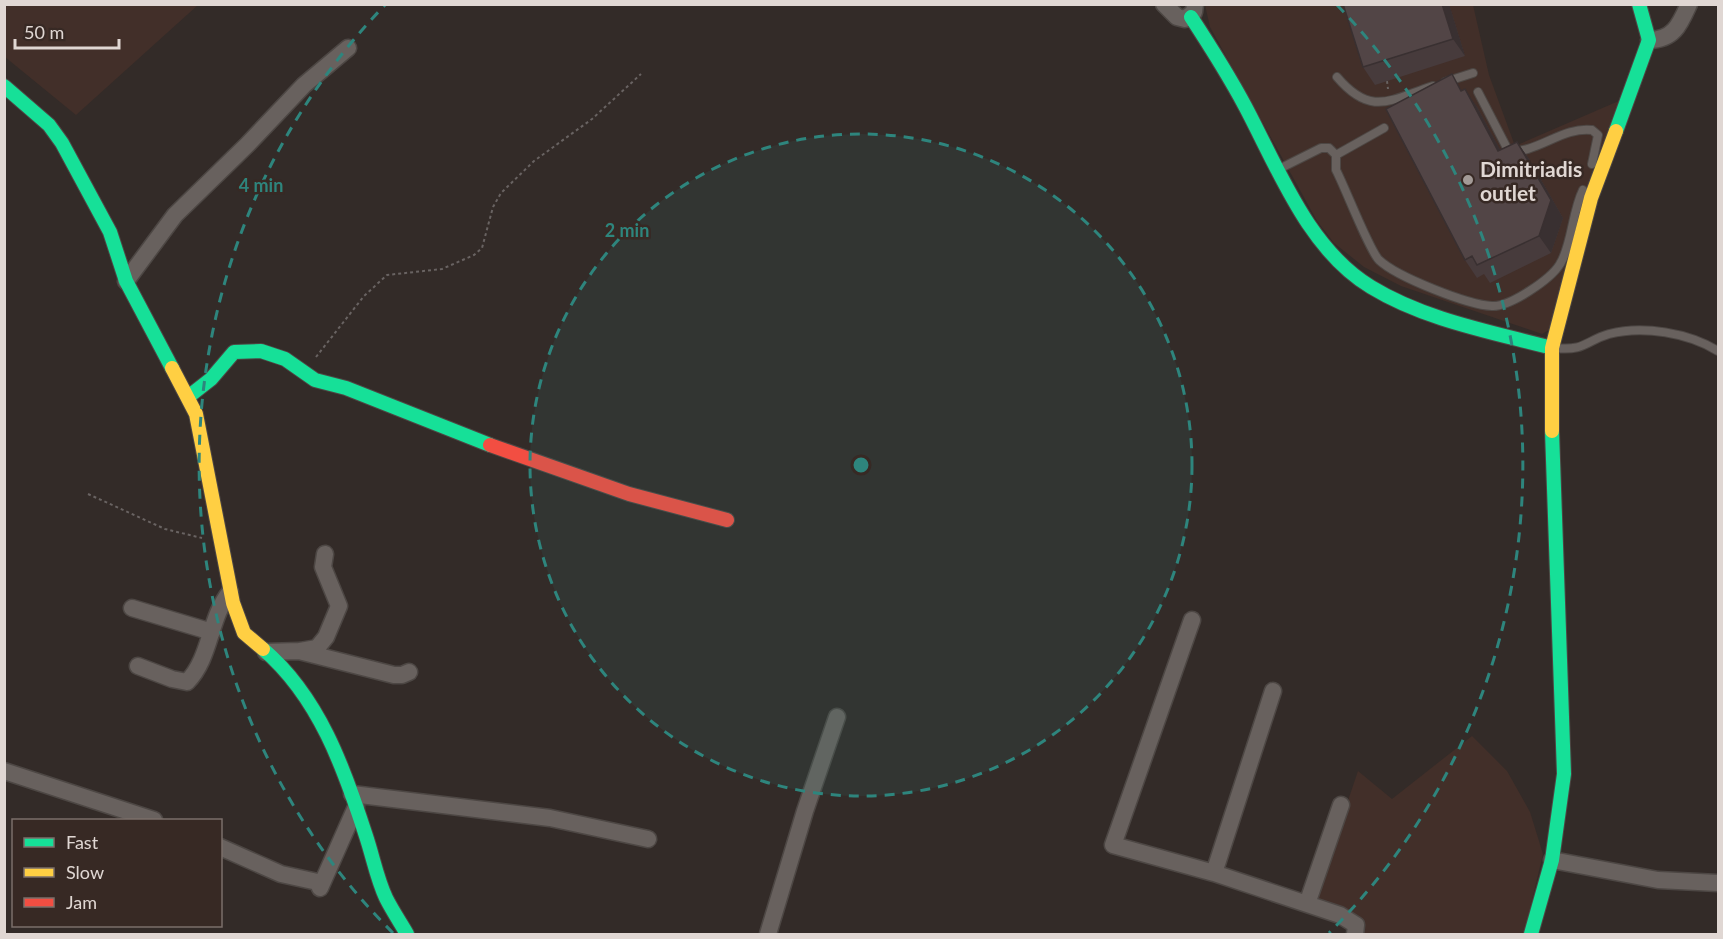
<svg xmlns="http://www.w3.org/2000/svg" width="1723" height="939" viewBox="0 0 1723 939" font-family="Lato,sans-serif">
	<style>
		.built { fill: #422f29 }
		.lines { fill: none; stroke-linecap: round; stroke-linejoin: round }
		.lane-casing { stroke: #4d4744; stroke-width: 10 }
		.street-casing { stroke: #4d4744; stroke-width: 19 }
		.fast-casing { stroke: #4d4744; stroke-width: 16 }
		.slow-casing { stroke: #4d4744; stroke-width: 16 }
		.jam-casing { stroke: #4d4744; stroke-width: 16 }
		.path { stroke: #696362; stroke-width: 2; stroke-dasharray: 3 3; stroke-linecap: butt }
		.lane { stroke: #68615e; stroke-width: 8 }
		.street { stroke: #68615e; stroke-width: 16 }
		.fast { stroke: #16e098; stroke-width: 14 }
		.slow { stroke: #ffcf43; stroke-width: 14 }
		.jam { stroke: #f24e42; stroke-width: 14 }
		.wall { fill: #473b3c }
		.shaded-wall { fill: #393031 }
		.building { fill: #524546; stroke: #393031; stroke-width: 1.5 }
		.ring { fill: none; stroke: #2e857d; stroke-width: 3; stroke-dasharray: 10 8 }
		.poi-dot { fill: #a39b97; stroke: #372924; stroke-width: 2 }
		.labels { text-anchor: middle; dominant-baseline: central; stroke-width: 5; stroke-linejoin: round; paint-order: stroke }
		.poi-label { font-size: 21px; font-weight: bold; fill: #e0d7d3; stroke: #372924; text-anchor: start }
		.centre { fill: #2e857d; stroke: #372924; stroke-width: 3 }
		.ring-label { font-size: 18px; text-anchor: middle; font-weight: bold; fill: #2e857d; stroke: #372924; stroke-width: 5; stroke-linejoin: round; paint-order: stroke }
	</style>
	<rect width="100%" height="100%" fill="#332b28"/>
	<!-- built -->
	<path class="built" d="M4,5L5,4L198,5L76,115L5,57Z
		M1205,5H1473L1489,75L1515,146L1621,100L1549,330L1542,334L1401,286L1364,267L1334,243L1317,221L1210,27Z
		M1472,736L1507,771L1530,812L1543,854L1524,934H1358L1313,904L1358,771L1392,799Z"/>
	<g class="lines">
		<!-- lane casing -->
		<g class="lane-casing">
			<path id="lane" d="M1337,77C1371,117 1390,100 1433,86
				M1445,82L1473,73
				M1478,92L1508,150C1534,156 1562,126 1592,130L1598,135L1592,164
				M1336,155L1384,128
				M1281,168L1321,148H1329L1336,155V170C1345,187 1369,250 1379,260C1397,277 1468,305 1492,306C1510,307 1551,279 1560,264C1572,245 1572,212 1583,190
				M1555,348C1586,351 1585,341 1609,334C1643,325 1689,333 1718,351"/>
		</g>
		<!-- street casing -->
		<g class="street-casing">
			<path id="street" d="M1164,4L1177,17L1185,19L1194,12L1195,4
				M1649,40C1674,40 1680,24 1689,4
				M126,281L175,215L247,145L304,85L348,48
				M132,608L212,632
				M1192,620L1113,845L1214,873L1340,915L1356,925L1355,934
				M300,651L317,648L326,637L339,606L323,567L325,554
				M266,652L299,651L394,675H402L409,672
				M138,666L172,679L187,682C211,658 209,618 230,592
				M4,771L154,820
				M352,794L550,818L648,839
				M220,847L281,874L322,883
				M1552,860L1658,880L1718,883
				M1214,873L1273,691
				M320,888L356,807
				M1307,904L1341,805
				M768,934L805,811L837,717"/>
		</g>
		<!-- fast casing -->
		<g class="fast-casing">
			<path id="fast" d="M1191,17C1210,46 1229,76 1245,106C1278,168 1308,249 1371,287C1425,320 1492,332 1552,348
				M4,86L49,125L62,143L110,232L126,281L172,368
				M1616,131L1649,40L1639,4
				M188,397L211,379L234,352L261,351L285,359L315,380L346,388L490,445
				M263,649C319,697 344,768 366,836C373,857 377,879 386,898C392,910 400,922 407,934
				M1531,934L1552,860L1564,774L1552,431"/>
		</g>
		<!-- slow casing -->
		<g class="slow-casing">
			<path id="slow" d="M172,368L196,414L233,603L244,633L263,649
				M1552,431V348L1591,198L1616,131"/>
		</g>
		<!-- jam casing -->
		<g class="jam-casing">
			<path id="jam" d="M490,445L629,494L727,520"/>
		</g>
		<!-- path -->
		<path class="path" d="M1387,81L1388,89
			M316,357L364,296L387,275L442,269L474,255L482,248L493,207L501,193L534,161L592,119L641,74
			M88,494L165,529L202,538"/>
		<!-- lane -->
		<use href="#lane" class="lane"/>
		<!-- street -->
		<use href="#street" class="street"/>
		<!-- fast -->
		<use href="#fast" class="fast"/>
		<!-- slow -->
		<use href="#slow" class="slow"/>
		<!-- jam -->
		<use href="#jam" class="jam"/>
	</g>
	<!-- wall -->
	<path class="wall" d="M1449,4L1465,56L1375,85L1363,67Z
		M1463,90L1477,107L1500,150L1517,142L1529,159L1563,218L1551,253L1490,283L1484,274L1477,278L1465,260Z"/>
	<!-- shaded-wall -->
	<path class="shaded-wall" d="M1442,4H1449L1465,56L1453,39Z
		M1465,89L1477,107L1510,168L1498,151Z
		M1517,142L1529,159L1563,218L1551,253L1539,236Z"/>
	<!-- building -->
	<path class="building" d="M1343,4H1442L1453,39L1363,67Z
		M1452,74L1461,91L1465,89L1498,151L1517,142L1551,200L1539,236L1477,265L1472,256L1465,260L1386,109Z"/>
	<!-- distance rings -->
	<circle cx="861" cy="465" r="331" fill="#2e857d" fill-opacity=".12"/>
	<g class="ring">
		<circle cx="861" cy="465" r="331"/>
		<path d="M393 933A662 662 0 0 1 385 5M1337 5A662 662 0 0 1 1329 933"/>
	</g>
	<!-- markers -->
	<circle class="poi-dot" cx="1468" cy="180" r="6"/>
	<g class="labels">
		<!-- poi labels -->
		<g class="poi-label">
			<text x="1480" y="168">Dimitriadis<tspan x="1480" dy="24">outlet</tspan></text>
		</g>
	</g>
	<circle cx="861" cy="465" r="9" class="centre"/>
	<g class="ring-label">
		<text x="261" y="192">4 min</text>
		<text x="627" y="237">2 min</text>
	</g>
	<!-- border -->
	<rect width="1723" height="939" fill="none" stroke="#e0d7d3" stroke-width="12"/>
	<!-- legend -->
	<rect x="12" y="819" width="210" height="108" fill="#372924" stroke="#7b6f6a" stroke-width="1.5"/>
	<rect x="24" y="838" width="30" height="9" fill="#16e098" stroke="#7b6f6a" stroke-width="1.5"/>
	<text x="66" y="849" font-size="18" fill="#e0d7d3">Fast</text>
	<rect x="24" y="868" width="30" height="9" fill="#ffcf43" stroke="#7b6f6a" stroke-width="1.5"/>
	<text x="66" y="879" font-size="18" fill="#e0d7d3">Slow</text>
	<rect x="24" y="898" width="30" height="9" fill="#f24e42" stroke="#7b6f6a" stroke-width="1.5"/>
	<text x="66" y="909" font-size="18" fill="#e0d7d3">Jam</text>
	<!-- scale -->
	<path d="M15 39v9h104v-9" fill="none" stroke="#e0d7d3" stroke-width="3"/>
	<text x="24" y="39" font-size="18" fill="#e0d7d3" stroke="#372924" stroke-width="4.5" paint-order="stroke">50 m</text>
</svg>
